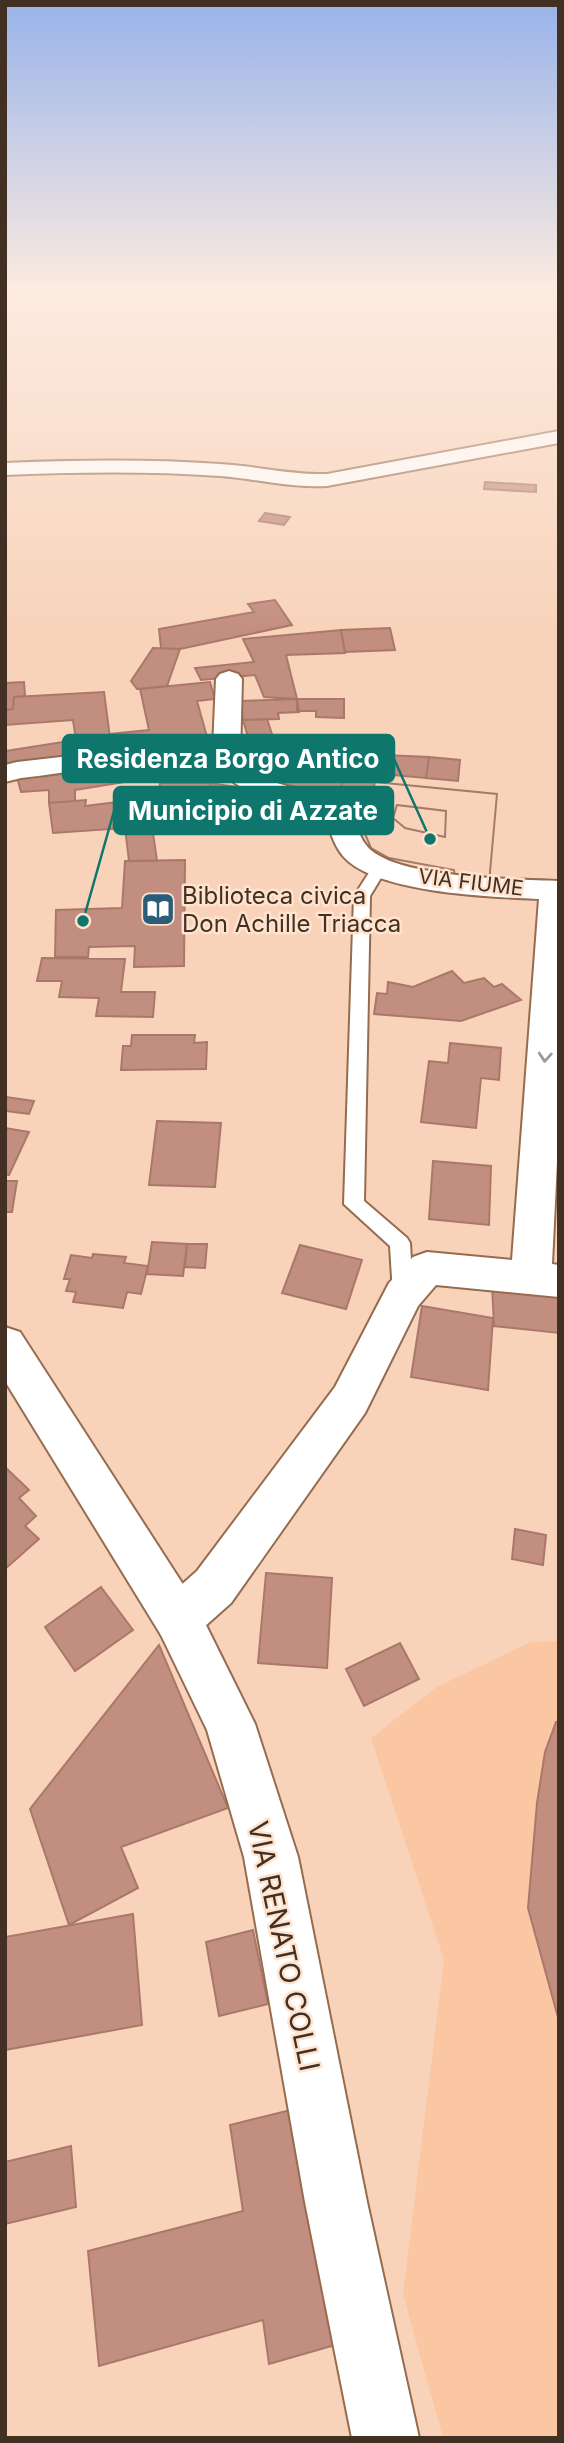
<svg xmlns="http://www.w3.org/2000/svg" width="564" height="2443" viewBox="0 0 564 2443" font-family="Inter,sans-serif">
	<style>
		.built { fill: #fbc6a2 }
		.building { fill: #c28e80; stroke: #aa786a; stroke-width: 2; fill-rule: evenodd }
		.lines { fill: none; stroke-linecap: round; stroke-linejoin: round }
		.lane-casing { stroke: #956c4f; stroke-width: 4 }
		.street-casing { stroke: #956c4f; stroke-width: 4 }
		.secondary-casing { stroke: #956c4f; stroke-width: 4 }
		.lane { fill: #fff; fill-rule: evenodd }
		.street { fill: #fff; fill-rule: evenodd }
		.secondary { fill: #fff; fill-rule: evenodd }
		.oneway { stroke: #a09891 }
		.labels { text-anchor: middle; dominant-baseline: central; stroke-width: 5; stroke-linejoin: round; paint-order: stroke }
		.far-street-label { font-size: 21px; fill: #423023; stroke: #ffe3cf }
		.poi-label { font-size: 24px; fill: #423023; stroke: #ffe3cf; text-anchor: start }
		.near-street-label { font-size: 28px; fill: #423023; stroke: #ffe3cf }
		.leader { fill: none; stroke: #0f766e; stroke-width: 2.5 }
		.callout-dot { fill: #0f766e; stroke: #ffe3cf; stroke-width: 2.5 }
		.callout { fill: #0f766e; stroke: #0f766e; stroke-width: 2.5 }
		.callout-label { font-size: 26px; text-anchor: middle; font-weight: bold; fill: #fff }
	</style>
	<rect width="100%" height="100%" fill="#f8d3ba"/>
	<!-- built -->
	<path class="built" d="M559,1641V2438H443L403,2294L444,1960L371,1738L437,1687L531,1642Z"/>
	<!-- building -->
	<path class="building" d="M485,482L536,485V492L484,489Z
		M265,513L290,517L284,525L259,521Z
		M275,600L292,625L180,649L161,648L159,629L254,612L248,604Z
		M390,628L395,650L345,652L341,630Z
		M341,630L345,653L286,655L297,699L264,697L255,675L201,680L195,668L254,662L243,639Z
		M153,648L180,649L167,686L137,689L131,681Z
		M24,682L25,696L14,697L13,709L5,710V683Z
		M210,682L215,699L197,701L209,744L123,753L122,746L113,747L110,734L149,730L140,689Z
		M104,692L112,753L5,765V751L76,740L73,720L5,725V710L13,709L14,697Z
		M297,699L299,712L278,713L279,719L243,720L240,701Z
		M297,699H344V718L316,717V711H297Z
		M267,719L274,740L300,741V758L254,757L243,720Z
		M383,755L429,757L426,778L381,774Z
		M429,757L460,760L458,781L426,778Z
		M126,760L137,780L75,790V801L49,803V790L21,792L17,777Z
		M272,768L344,778L338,795L265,784Z
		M344,778L375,782L370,798L338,795Z
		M375,782L497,794L489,883L455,878L454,870L389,858L371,848L363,829L354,831L348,812L369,808ZM397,805L446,811L445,837L405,828L393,818Z
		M375,782L497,794L489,883L455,878L454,870L389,858L371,848L363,829L354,831L348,812L369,808Z
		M160,783H210L208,807H157Z
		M210,783L262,791L252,810L208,807Z
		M148,798L157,861H129L125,828L53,833L49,803L86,800L85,806Z
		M397,805L446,811L445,837L405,828L393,818Z
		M185,860L184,966L134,967L135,946L89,947L88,957H55L56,910L122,908L125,861Z
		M42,958L125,959L121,992H155L153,1017L96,1016L99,998L59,997L62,981H37Z
		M452,971L464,983L484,978L494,987L502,984L521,1000L461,1021L374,1014L377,993L387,994L388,982L413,987Z
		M132,1035H195L194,1043L207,1042L206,1069L121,1070L123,1046H131Z
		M450,1043L501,1048L499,1080L481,1078L476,1128L421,1122L429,1061L448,1063Z
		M6,1097L34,1101L29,1114L5,1111Z
		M157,1121L221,1123L215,1187L149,1185Z
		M5,1128L29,1132L9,1175L5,1174Z
		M433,1161L491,1166L489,1225L429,1219Z
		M5,1181H17L12,1212H5Z
		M152,1242L187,1244L183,1276L147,1274Z
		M187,1244H207L205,1268L185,1267Z
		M300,1245L362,1260L346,1309L282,1293Z
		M93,1254L126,1257L124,1263L148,1266L141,1294L127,1292L123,1308L73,1302L76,1292L66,1291L70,1279H64L71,1255L92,1258Z
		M492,1285L559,1293V1333L494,1326Z
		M422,1306L493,1318L488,1390L411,1377Z
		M5,1467L29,1490L19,1498L36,1516L25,1526L39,1539L5,1569Z
		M515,1529L546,1535L543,1565L512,1559Z
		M266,1573L332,1578L327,1668L258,1663Z
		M101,1587L133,1630L75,1671L45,1627Z
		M400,1643L419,1679L364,1706L346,1669Z
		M159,1645L228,1808L121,1847L138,1888L69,1925L30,1809Z
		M556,1722L559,1723V2021L528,1908L537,1803L545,1752Z
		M133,1914L142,2025L5,2050V1937Z
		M253,1930L268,2004L219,2016L206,1942Z
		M299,2108L342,2343L269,2364L263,2320L99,2366L88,2251L243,2211L230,2125Z
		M71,2146L76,2207L5,2224V2162Z"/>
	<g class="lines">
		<!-- lane casing -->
		<g class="lane-casing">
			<path id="lane" d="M379,863L387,868L370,896L364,1201L407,1238L410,1243L413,1294L410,1300L403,1302L396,1300L393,1294L390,1246L344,1204L354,896L374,865Z"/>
		</g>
		<!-- street casing -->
		<g class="street-casing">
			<path id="street" d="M559,431V443L327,486C290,488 257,479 220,476C149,471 77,472 5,475V463C77,460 149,459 220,464C257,466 290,475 327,474Z
				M229,671L238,674L242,679L240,758C264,791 312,787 347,801C356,814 356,833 366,845C392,879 517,879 559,881V1121L552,1264L559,1265V1297L436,1285L418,1306L365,1413L231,1603L195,1635L178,1642L161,1635L154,1619L161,1603L197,1571L335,1387L389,1283L413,1257L427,1252L512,1260L539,899C492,897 374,893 343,856C333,844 329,827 324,812C286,796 244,803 217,765C152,758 86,770 21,778L5,782V765L17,762L149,747L213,748L216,679L220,674Z"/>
		</g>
		<!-- secondary casing -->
		<g class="secondary-casing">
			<path id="secondary" d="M5,1327L20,1332L195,1603L255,1724L298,1857L367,2202L419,2438H352L305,2202L244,1857L207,1730L161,1635L5,1381Z"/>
		</g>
		<!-- lane -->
		<use href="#lane" class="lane"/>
		<!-- street -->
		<use href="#street" class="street"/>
		<!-- secondary -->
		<use href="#secondary" class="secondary"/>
	</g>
	<!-- one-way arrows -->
	<defs><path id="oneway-chevron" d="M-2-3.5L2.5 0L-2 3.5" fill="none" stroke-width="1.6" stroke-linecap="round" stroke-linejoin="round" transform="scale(1.75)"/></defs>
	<use class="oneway" href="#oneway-chevron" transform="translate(545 1057) rotate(94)"/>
	<!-- sky -->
	<linearGradient id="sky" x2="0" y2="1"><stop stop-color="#98b3ea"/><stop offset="0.46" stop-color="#fcebe0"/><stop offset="1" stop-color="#fcebe0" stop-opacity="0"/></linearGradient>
	<rect width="564" height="630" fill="url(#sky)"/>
	<!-- icons -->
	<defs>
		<g id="library-square" transform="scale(1.75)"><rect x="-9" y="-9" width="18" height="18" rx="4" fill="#2a5d7a" stroke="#ffe3cf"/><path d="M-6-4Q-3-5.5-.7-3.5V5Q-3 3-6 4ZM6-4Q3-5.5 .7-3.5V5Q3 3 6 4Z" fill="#fff"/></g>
	</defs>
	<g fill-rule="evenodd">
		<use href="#library-square" x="158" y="909"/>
	</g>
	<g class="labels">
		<!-- far-street labels -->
		<g class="far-street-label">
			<text transform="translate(471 882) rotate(7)">VIA FIUME</text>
		</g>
		<!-- poi labels -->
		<g class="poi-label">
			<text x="182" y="895">Biblioteca civica<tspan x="182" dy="28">Don Achille Triacca</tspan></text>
		</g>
		<!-- near-street labels -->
		<g class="near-street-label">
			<text transform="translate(284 1946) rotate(78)">VIA RENATO COLLI</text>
		</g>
	</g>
	<!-- callouts -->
	<path class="leader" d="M430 839L394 759M83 921L114 811"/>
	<g class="callout-dot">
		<circle cx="430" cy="839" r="7"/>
		<circle cx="83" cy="921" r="7"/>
	</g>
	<g class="callout">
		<rect x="63" y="735" width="331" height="47" rx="7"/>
		<rect x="114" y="787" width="279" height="47" rx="7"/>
	</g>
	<g class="callout-label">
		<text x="228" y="768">Residenza Borgo Antico</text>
		<text x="253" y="820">Municipio di Azzate</text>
	</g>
	<!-- border -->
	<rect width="564" height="2443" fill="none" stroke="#423023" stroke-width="14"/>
</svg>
